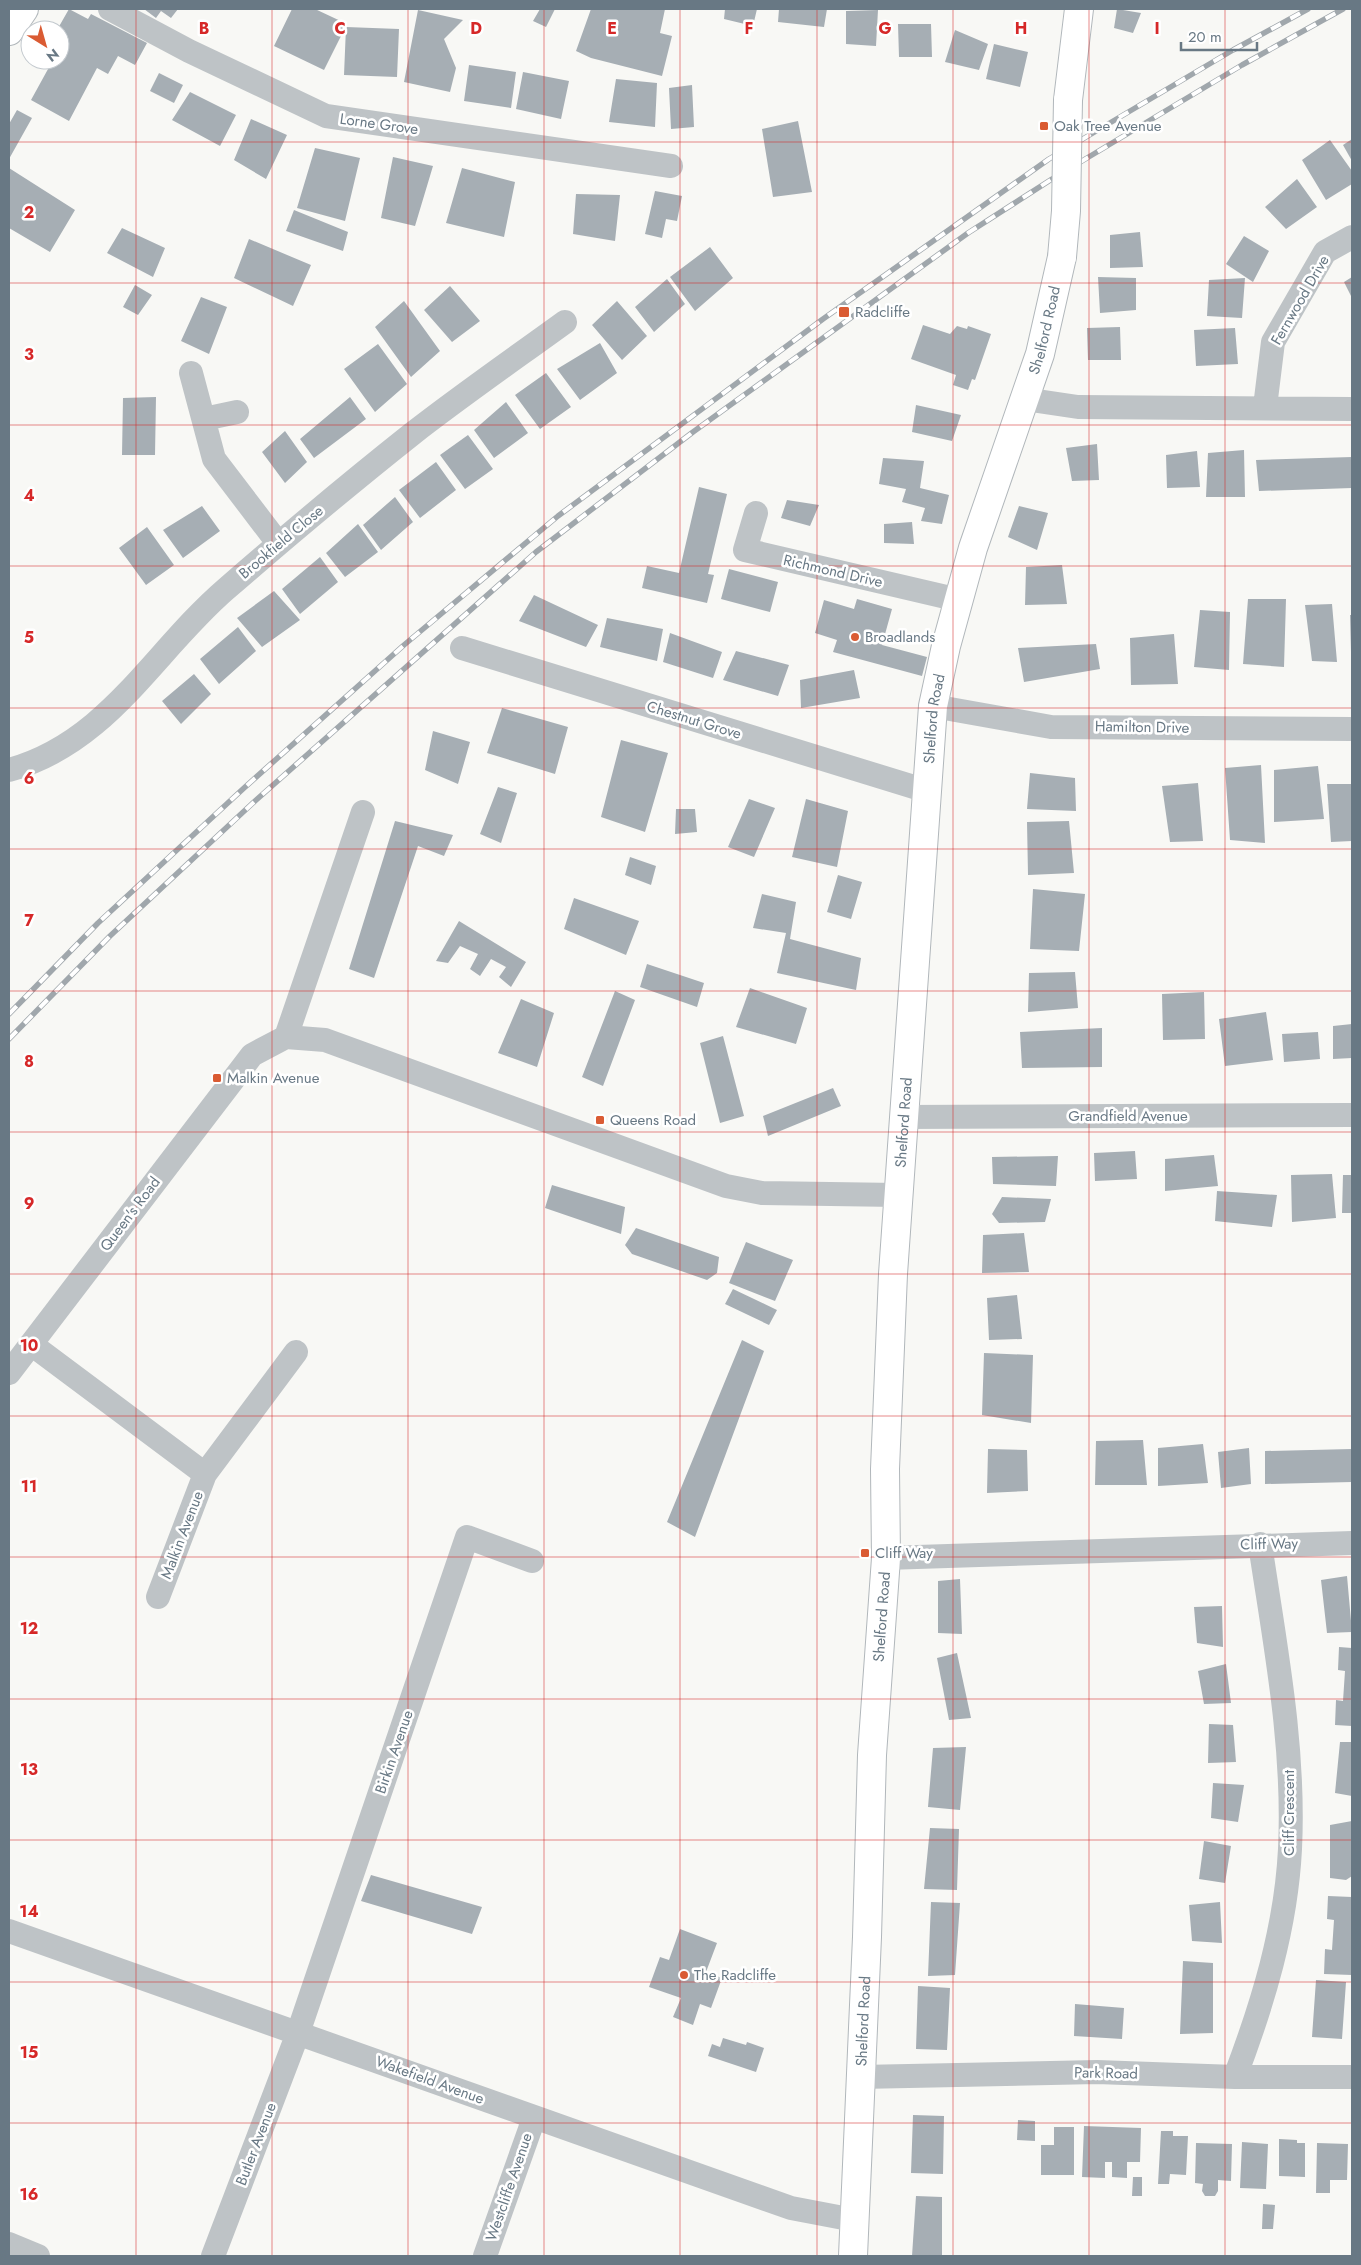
<svg xmlns="http://www.w3.org/2000/svg" width="1361" height="2265" viewBox="0 0 1361 2265" font-family="Jost,sans-serif">
	<style>
		.building { fill: #a6aeb4 }
		.lines { fill: none; stroke-linecap: round; stroke-linejoin: round }
		.secondary-casing { stroke: #b1b7bb; stroke-width: 30 }
		.street { stroke: #bec3c6; stroke-width: 24 }
		.secondary { stroke: #fff; stroke-width: 28 }
		.rail-casing { stroke: #a0a7ac; stroke-width: 5.5 }
		.rail { stroke: #fff; stroke-width: 4; stroke-dasharray: 11; stroke-linecap: butt }
		.secondary-bridge-casing { stroke: #b1b7bb; stroke-width: 30; stroke-linecap: butt }
		.secondary-bridge { stroke: #fff; stroke-width: 28 }
		.grid { fill: none; stroke: #d62828; stroke-width: 1; stroke-opacity: 0.55 }
		.poi-dot { fill: #da5b33; stroke: #fff; stroke-width: 2 }
		.labels { text-anchor: middle; dominant-baseline: central; stroke-width: 5; stroke-linejoin: round; paint-order: stroke }
		.street-label { font-size: 15px; fill: #687884; stroke: #fff }
		.poi-label { font-size: 15px; fill: #687884; stroke: #fff; text-anchor: start }
		.grid-label { font-size: 16px; text-anchor: middle; font-weight: bold; fill: #d62828; stroke: #fff; stroke-width: 5; stroke-linejoin: round; paint-order: stroke }
	</style>
	<rect width="100%" height="100%" fill="#f8f8f5"/>
	<!-- building -->
	<path class="building" d="M69,9L88,19L91,14L147,43L135,65L118,56L108,74L97,68L69,121L31,100L53,60H60V30H57Z
		M144,9H178L171,18L161,11L156,18Z
		M292,9H315L347,24L324,70L274,46Z
		M540,9H555L546,27L533,21Z
		M591,9H665L660,33L672,36L662,76L591,58L576,51Z
		M725,9H757L753,26L724,19Z
		M779,9H827L824,27L778,22Z
		M1117,9L1141,13L1133,33L1114,28Z
		M418,10L463,20L444,39L456,68L450,92L404,82Z
		M878,10L876,46L846,44V11Z
		M898,24H931L932,57H899Z
		M346,27L399,29L397,77L344,75Z
		M955,30L988,44L979,70L945,62Z
		M994,44L1028,52L1020,87L986,79Z
		M469,65L516,72L511,108L464,101Z
		M523,72L569,81L561,119L516,109Z
		M159,73L183,85L174,103L150,91Z
		M616,79L657,83L655,127L609,122Z
		M692,85L694,127L671,129L669,88Z
		M190,92L236,115L220,146L172,120Z
		M17,110L32,118L9,159V124Z
		M251,119L287,135L266,179L234,160Z
		M798,121L812,192L773,197L762,129Z
		M1352,139V161L1343,145Z
		M1330,140L1352,171V184L1326,200L1302,160Z
		M315,148L360,158L345,221L297,208Z
		M393,157L433,166L415,226L381,218Z
		M9,168L75,210L50,252L9,228Z
		M462,168L515,182L504,237L446,223Z
		M1297,179L1317,207L1286,229L1265,207Z
		M655,191L682,196L677,221L666,219L662,238L645,234Z
		M576,194L620,195L615,241L573,234Z
		M294,210L348,232L343,251L286,231Z
		M122,228L165,248L153,277L107,253Z
		M1140,232L1143,267L1110,268V235Z
		M1244,236L1269,251L1253,282L1226,264Z
		M249,239L311,265L293,306L234,278Z
		M710,247L733,278L695,311L670,277Z
		M1098,277L1136,278V310L1100,313Z
		M1352,277V298L1344,282Z
		M1245,278L1242,318L1207,316L1209,280Z
		M667,279L685,304L654,332L635,307Z
		M135,285L152,295L138,315L123,307Z
		M450,286L480,321L452,342L424,310Z
		M201,297L227,307L209,354L181,341Z
		M404,301L440,351L411,377L375,327Z
		M617,301L647,336L622,360L592,325Z
		M923,325L950,334L957,326L967,329L968,326L991,334L975,380L972,379L968,390L953,385L956,375L911,359Z
		M1120,327L1121,360H1088L1087,328Z
		M1235,328L1238,364L1196,366L1194,330Z
		M600,343L617,373L580,400L557,369Z
		M378,344L407,384L375,412L344,369Z
		M546,373L571,407L540,429L515,395Z
		M156,397L155,455H122L123,398Z
		M350,397L366,419L314,458L300,439Z
		M506,402L528,433L494,458L474,430Z
		M916,405L961,415L952,441L912,432Z
		M285,431L307,462L285,483L262,452Z
		M468,435L493,469L465,489L440,455Z
		M1097,444L1099,480L1072,481L1066,448Z
		M1244,450L1245,497H1206L1208,453Z
		M1197,451L1200,487L1167,488L1166,455Z
		M1352,457V488L1259,491L1256,460Z
		M883,458L924,461L920,488L949,495L942,524L921,521L925,508L902,502L906,489L879,484Z
		M436,462L456,490L420,518L399,490Z
		M699,487L727,494L708,574L714,575L707,603L642,588L647,566L679,573Z
		M395,497L413,522L381,550L363,525Z
		M787,500L819,505L810,526L781,518Z
		M202,506L220,531L183,558L163,530Z
		M1019,506L1048,513L1037,550L1008,537Z
		M912,522L914,544L884,543V524Z
		M358,524L378,552L345,577L326,553Z
		M147,527L174,565L146,585L119,548Z
		M320,557L338,582L300,614L282,589Z
		M1062,565L1067,604L1025,605L1026,567Z
		M729,569L778,582L770,612L721,599Z
		M274,591L300,620L262,647L237,618Z
		M534,595L598,625L586,647L519,621Z
		M857,599L892,609L882,645L927,657L922,676L833,652L837,640L815,633L824,600L854,609Z
		M1248,599H1286L1284,667L1243,664Z
		M1332,604L1337,662L1312,661L1305,605Z
		M1200,610L1230,612L1229,670L1194,667Z
		M1350,615H1352V652H1351Z
		M607,618L663,629L657,661L600,647Z
		M238,627L256,651L219,684L200,659Z
		M670,633L722,652L713,678L663,662Z
		M1174,634L1178,684L1131,685L1130,638Z
		M1096,644L1100,669L1024,682L1018,648Z
		M736,651L789,665L778,696L723,680Z
		M854,670L860,698L801,708L800,680Z
		M194,674L211,694L181,724L162,701Z
		M502,708L568,727L555,774L487,753Z
		M433,731L470,742L458,784L425,770Z
		M621,740L668,753L645,832L601,817Z
		M1261,765L1265,843L1230,840L1225,768Z
		M1318,766L1324,819L1274,822V770Z
		M1030,773L1075,778L1076,811L1027,809Z
		M1198,783L1203,841L1170,842L1162,786Z
		M1327,784H1352V841L1331,842Z
		M498,787L517,793L501,843L480,834Z
		M749,799L775,808L754,857L728,847Z
		M806,799L848,811L837,867L792,857Z
		M676,809H695L697,832L675,834Z
		M395,821L453,835L444,856L418,846L374,978L349,969Z
		M1069,821L1074,873L1028,875L1027,822Z
		M630,857L656,866L651,885L625,875Z
		M838,875L862,882L851,919L827,912Z
		M1033,889L1085,894L1079,951L1030,949Z
		M762,894L796,902L790,939L861,958L856,990L777,973L786,933L753,928Z
		M574,898L639,921L626,955L564,929Z
		M459,921L526,962L511,987L499,977L506,967L491,959L480,976L470,969L478,954L460,946L448,963L436,961Z
		M647,964L704,983L697,1007L640,987Z
		M1075,972L1078,1008L1028,1012L1029,973Z
		M750,988L807,1008L796,1044L736,1027Z
		M615,991L635,1000L603,1086L582,1077Z
		M1204,992L1205,1039L1163,1040L1162,994Z
		M521,999L554,1013L537,1067L498,1053Z
		M1266,1012L1273,1060L1225,1066L1219,1019Z
		M1352,1024V1058L1333,1059V1026Z
		M1102,1028V1067L1022,1068L1020,1032Z
		M1318,1032L1320,1059L1284,1062L1282,1034Z
		M723,1036L744,1116L720,1123L700,1043Z
		M833,1088L841,1106L768,1136L763,1116Z
		M1135,1151L1137,1179L1095,1181L1094,1153Z
		M1214,1155L1218,1186L1165,1191V1159Z
		M1058,1156L1056,1186L993,1184L992,1157Z
		M1332,1174L1336,1218L1292,1222L1291,1175Z
		M1343,1175H1352V1213H1342Z
		M552,1185L625,1207L621,1234L545,1208Z
		M1217,1191L1277,1195L1272,1227L1215,1221Z
		M1002,1197L1051,1199L1045,1222L999,1223L992,1214Z
		M636,1228L719,1257L717,1273L707,1280L632,1254L625,1245Z
		M1024,1233L1029,1272L982,1273L983,1235Z
		M746,1242L793,1260L775,1301L729,1283Z
		M733,1289L777,1310L769,1325L725,1304Z
		M1017,1295L1022,1339L989,1340L987,1298Z
		M742,1340L764,1351L695,1537L667,1522Z
		M984,1353L1033,1355L1031,1423L982,1415Z
		M1143,1440L1147,1485H1095L1096,1441Z
		M1203,1444L1208,1483L1158,1486V1448Z
		M1249,1448L1251,1484L1221,1488L1218,1452Z
		M988,1449L1027,1450L1028,1491L987,1493Z
		M1352,1449V1482L1265,1484V1451Z
		M1347,1576L1352,1632L1327,1633L1321,1580Z
		M960,1579L962,1634L938,1633V1581Z
		M1222,1606L1223,1647L1197,1643L1194,1607Z
		M1339,1647L1352,1648V1726L1335,1725L1336,1700L1343,1701L1345,1671L1338,1670Z
		M957,1653L971,1718L949,1720L937,1658Z
		M1226,1664L1231,1703L1204,1704L1198,1671Z
		M1209,1724L1233,1725L1236,1762L1208,1763Z
		M1340,1742H1352V1796L1335,1793Z
		M966,1747L960,1810L928,1807L933,1748Z
		M1213,1783L1244,1785L1238,1822L1211,1818Z
		M1352,1821V1876L1346,1880L1330,1878V1825Z
		M930,1828L959,1829L957,1890L924,1889Z
		M1204,1841L1231,1846L1225,1883L1199,1879Z
		M371,1875L482,1907L472,1934L361,1901Z
		M1328,1896L1352,1897V1975L1324,1974L1325,1949L1332,1950L1334,1920L1327,1919Z
		M931,1902L960,1903L955,1975L928,1976Z
		M1220,1902L1222,1943L1192,1941L1189,1905Z
		M680,1929L717,1943L706,1972L722,1978L711,2008L700,2004L693,2025L673,2017L681,1998L649,1987L660,1957L669,1960Z
		M1183,1961L1213,1963V2033L1180,2034Z
		M1316,1980L1346,1982L1342,2039L1312,2037Z
		M918,1986L950,1988L947,2050L916,2049Z
		M1075,2004L1124,2008L1122,2039L1074,2036Z
		M723,2038L746,2045L747,2042L764,2048L756,2072L708,2056L712,2044L720,2047Z
		M913,2115L944,2116L943,2174L911,2173Z
		M1018,2120L1035,2121V2141L1017,2140Z
		M1084,2126L1141,2128L1140,2162H1127V2178L1112,2177V2162H1105V2178L1082,2177Z
		M1054,2127H1074V2175H1041V2145H1054Z
		M1161,2131H1173V2136H1188L1186,2175L1170,2174L1169,2184H1158Z
		M1279,2139L1297,2140V2143H1305V2177L1279,2176Z
		M1242,2142L1268,2144L1266,2189L1240,2188Z
		M1196,2143L1232,2144L1231,2181L1218,2180V2191L1215,2196H1205L1202,2191L1203,2184L1195,2183Z
		M1317,2143L1348,2144L1347,2180H1330V2193H1316Z
		M1133,2177H1142V2196H1132Z
		M916,2196L942,2197V2256H912Z
		M1263,2204L1275,2205L1273,2229H1262Z"/>
	<g class="lines">
		<!-- secondary casing -->
		<g class="secondary-casing">
			<g id="secondary">
				<path d="M9,31L24,9"/>
				<path d="M1068,100L1079,9"/>
				<path id="s1" d="M853,2256L867,1937L872,1755L886,1558L885,1469L893,1274L933,706L946,646L973,548L1040,354L1062,257"/>
			</g>
		</g>
		<!-- street -->
		<path class="street" d="M110,9L189,51L326,116L671,166
			M191,373L214,459L278,543
			M1024,399L1078,407L1352,409
			M1265,407L1273,342L1325,252L1352,237
			M204,419L237,412
			M756,513L745,550L959,600
			M462,648L927,791
			M933,706L1051,727L1352,729
			M9,770C108,743 153,652 226,589C287,536 349,484 412,434C462,395 514,359 565,322
			M286,1037L363,812
			M903,1117L1352,1115
			M31,1344L205,1474
			M9,1373L252,1055L286,1037L325,1040L726,1186L762,1193L898,1195
			M886,1558L1352,1543
			M158,1597L205,1474L296,1352
			M9,1931L791,2208L854,2220
			M860,2077L1097,2072L1235,2077H1352
			M1235,2077C1263,2003 1286,1928 1290,1849C1295,1746 1275,1645 1260,1544
			M9,2244L38,2256
			M213,2256L298,2033L467,1537L532,1561
			M485,2256L534,2118"/>
		<!-- secondary -->
		<use href="#secondary" class="secondary"/>
		<!-- rail casing -->
		<g class="rail-casing">
			<path id="rail" d="M9,1014L98,923L244,788L404,645L558,516L823,319L1049,159L1233,50L1308,9
				M9,1039L110,936L255,801L536,552L693,432L968,233L1052,179L1242,65L1343,9"/>
		</g>
		<!-- rail -->
		<use href="#rail" class="rail"/>
		<!-- secondary-bridge casing -->
		<g class="secondary-bridge-casing">
			<path id="secondary-bridge" d="M1062,257L1066,211L1068,100"/>
		</g>
		<!-- secondary-bridge -->
		<use href="#secondary-bridge" class="secondary-bridge"/>
	</g>
	<!-- grid -->
	<path class="grid" d="M136,9V2256M272,9V2256M408,9V2256M544,9V2256M680,9V2256M817,9V2256M953,9V2256M1089,9V2256M1225,9V2256M9,142H1352M9,283H1352M9,425H1352M9,566H1352M9,708H1352M9,849H1352M9,991H1352M9,1132H1352M9,1274H1352M9,1416H1352M9,1557H1352M9,1699H1352M9,1840H1352M9,1982H1352M9,2123H1352"/>
	<!-- markers -->
	<g class="poi-dot">
		<rect x="1039" y="121" width="10" height="10" rx="2.5"/>
		<rect x="838" y="306" width="12" height="12" rx="2.5"/>
		<circle cx="855" cy="637" r="5"/>
		<rect x="212" y="1073" width="10" height="10" rx="2.5"/>
		<rect x="595" y="1115" width="10" height="10" rx="2.5"/>
		<rect x="860" y="1548" width="10" height="10" rx="2.5"/>
		<circle cx="684" cy="1975" r="5"/>
	</g>
	<g class="labels">
		<!-- street labels -->
		<g class="street-label">
			<text transform="translate(379 124) rotate(8)">Lorne Grove</text>
			<text transform="translate(1300 300) rotate(-60)">Fernwood Drive</text>
			<text stroke="none"><textPath href="#s1" startOffset="1945">Shelford Road</textPath></text>
			<text transform="translate(281 542) rotate(-40)">Brookfield Close</text>
			<text transform="translate(833 571) rotate(13)">Richmond Drive</text>
			<text stroke="none"><textPath href="#s1" startOffset="1540">Shelford Road</textPath></text>
			<text transform="translate(694 720) rotate(17)">Chestnut Grove</text>
			<text transform="translate(1142 727) rotate(1)">Hamilton Drive</text>
			<text x="1128" y="1116">Grandfield Avenue</text>
			<text stroke="none"><textPath href="#s1" startOffset="1135">Shelford Road</textPath></text>
			<text transform="translate(130 1214) rotate(-53)">Queen's Road</text>
			<text transform="translate(182 1535) rotate(-69)">Malkin Avenue</text>
			<text transform="translate(1269 1544) rotate(-1)">Cliff Way</text>
			<text stroke="none"><textPath href="#s1" startOffset="640">Shelford Road</textPath></text>
			<text transform="translate(394 1752) rotate(-71)">Birkin Avenue</text>
			<text transform="translate(1289 1813) rotate(-90)">Cliff Crescent</text>
			<text stroke="none"><textPath href="#s1" startOffset="235">Shelford Road</textPath></text>
			<text transform="translate(1106 2073) rotate(1)">Park Road</text>
			<text transform="translate(430 2080) rotate(20)">Wakefield Avenue</text>
			<text transform="translate(256 2144) rotate(-69)">Butler Avenue</text>
			<text transform="translate(509 2187) rotate(-71)">Westcliffe Avenue</text>
		</g>
		<!-- poi labels -->
		<g class="poi-label">
			<text x="1054" y="126">Oak Tree Avenue</text>
			<text x="855" y="312">Radcliffe</text>
			<text x="865" y="637">Broadlands</text>
			<text x="227" y="1078">Malkin Avenue</text>
			<text x="610" y="1120">Queens Road</text>
			<text x="875" y="1553">Cliff Way</text>
			<text x="694" y="1975">The Radcliffe</text>
		</g>
	</g>
	<g class="grid-label">
		<text x="204" y="34">B</text>
		<text x="340" y="34">C</text>
		<text x="476" y="34">D</text>
		<text x="612" y="34">E</text>
		<text x="749" y="34">F</text>
		<text x="885" y="34">G</text>
		<text x="1021" y="34">H</text>
		<text x="1157" y="34">I</text>
		<text x="29" y="218">2</text>
		<text x="29" y="360">3</text>
		<text x="29" y="501">4</text>
		<text x="29" y="643">5</text>
		<text x="29" y="784">6</text>
		<text x="29" y="926">7</text>
		<text x="29" y="1067">8</text>
		<text x="29" y="1209">9</text>
		<text x="29" y="1351">10</text>
		<text x="29" y="1492">11</text>
		<text x="29" y="1634">12</text>
		<text x="29" y="1775">13</text>
		<text x="29" y="1917">14</text>
		<text x="29" y="2058">15</text>
		<text x="29" y="2200">16</text>
	</g>
	<!-- border -->
	<rect width="1361" height="2265" fill="none" stroke="#687884" stroke-width="20"/>
	<!-- north arrow -->
	<g transform="translate(45 45) rotate(143)"><circle r="24" fill="#ffffff" stroke="#c3c9ce"/>
	<path d="M0-4L9 19L0 12L-9 19Z" fill="#da5b33"/>
	<text y="-8" font-size="14" font-weight="bold" text-anchor="middle" fill="#687884">N</text>
	</g>
	<!-- scale -->
	<path d="M1181 42v8h76v-8" fill="none" stroke="#687884" stroke-width="2.5"/>
	<text x="1188" y="42" font-size="15" fill="#687884" stroke="#ffffff" stroke-width="4" paint-order="stroke">20 m</text>
</svg>
